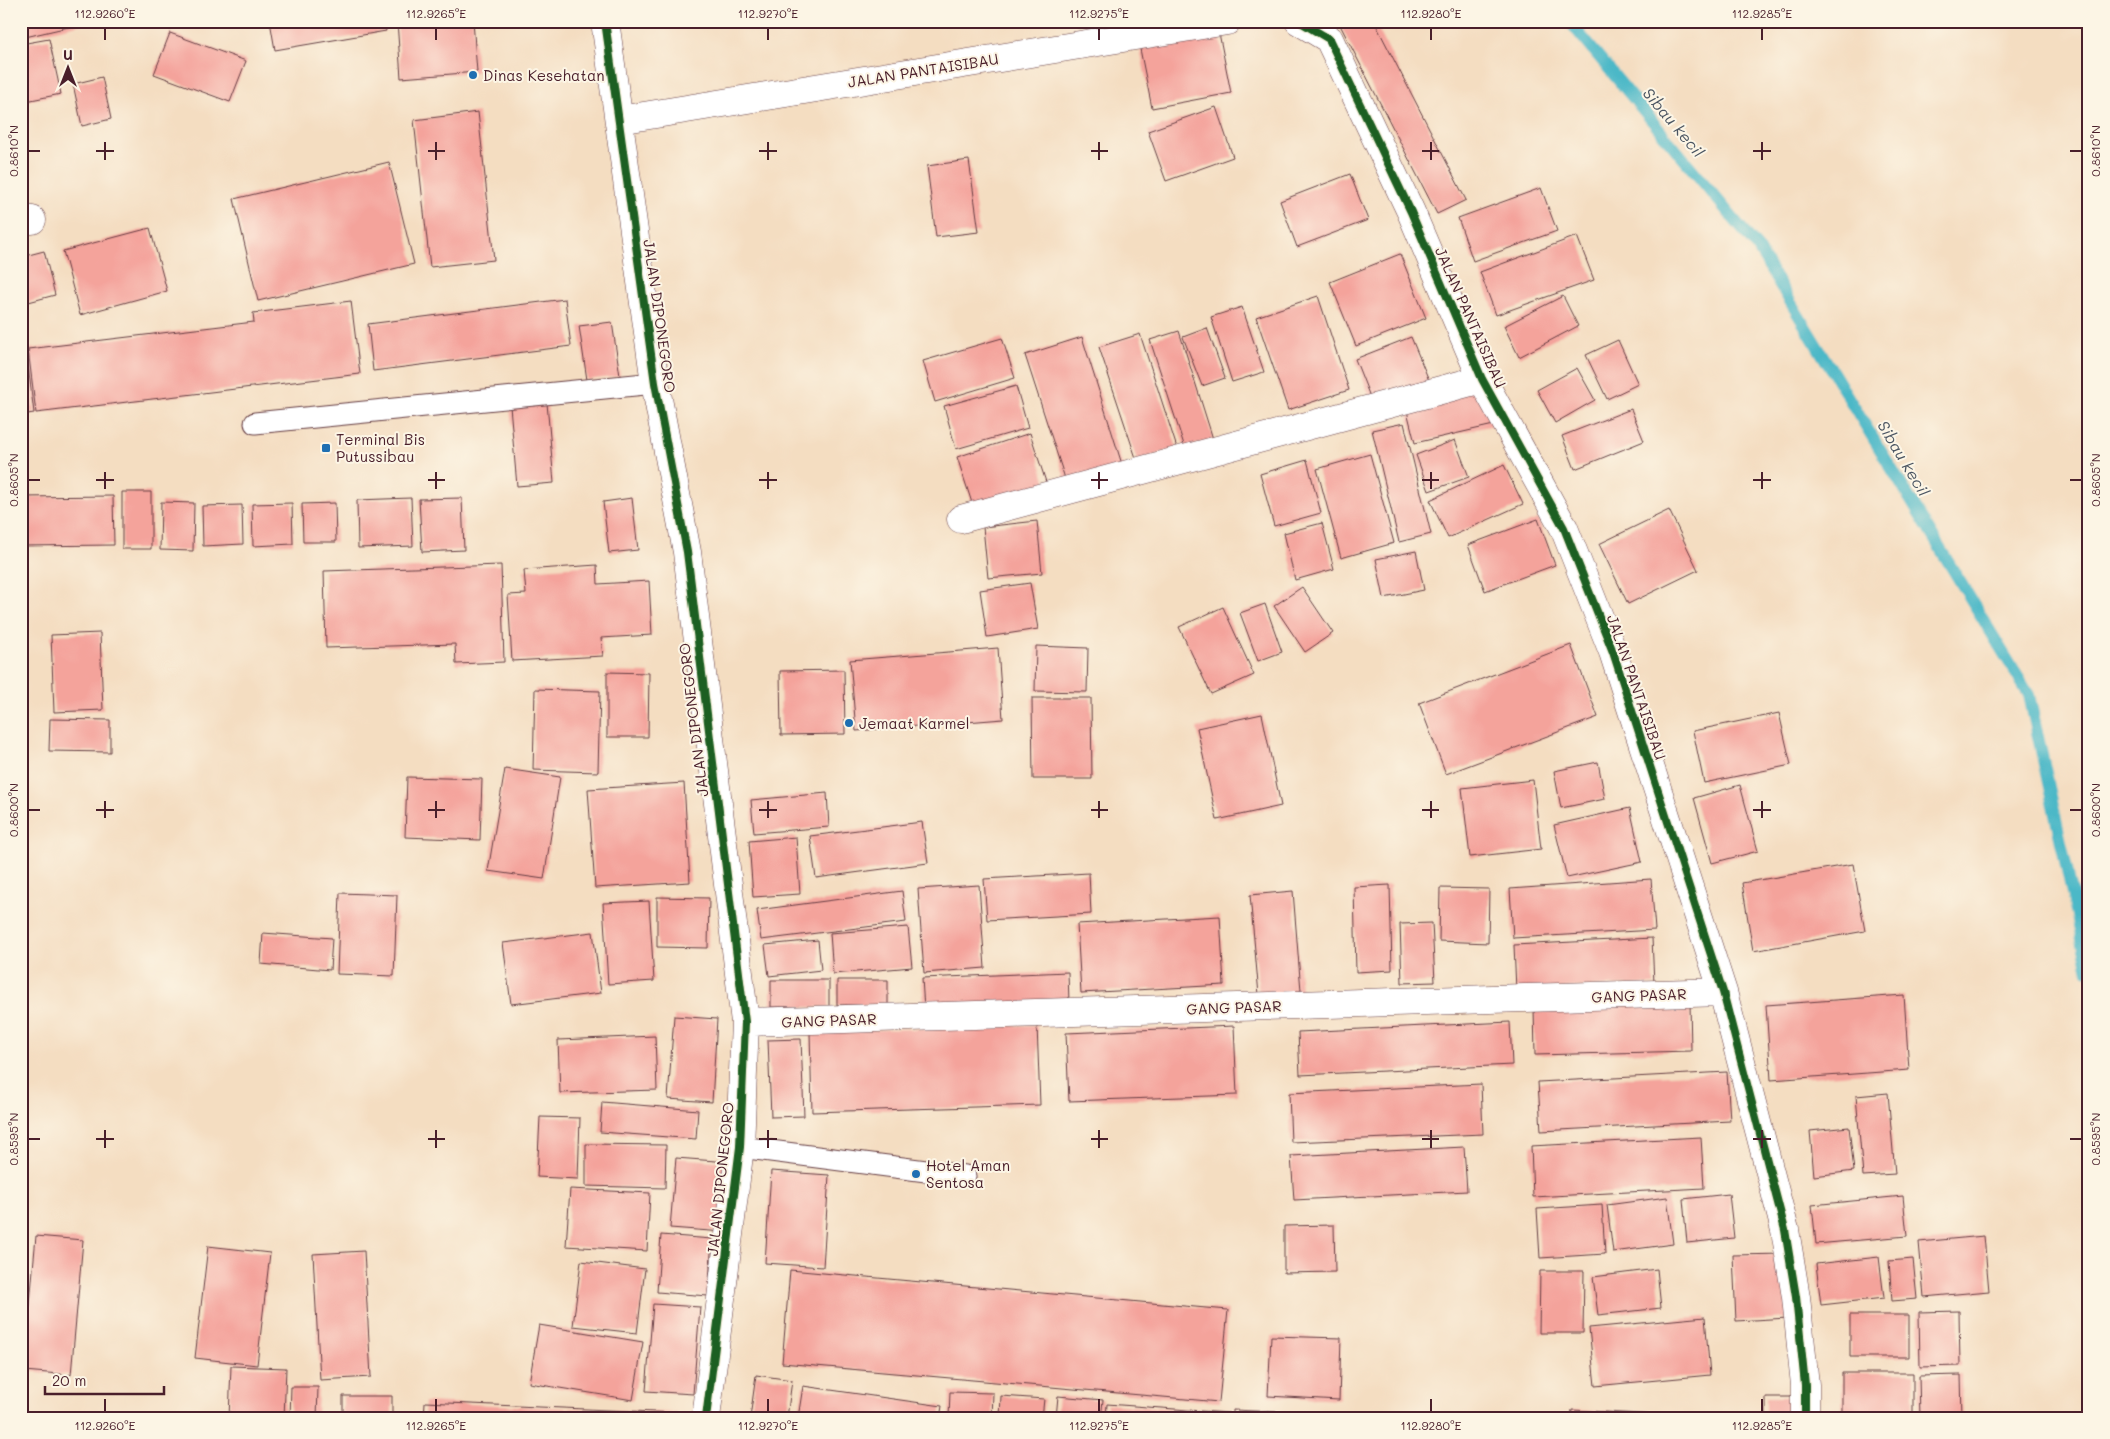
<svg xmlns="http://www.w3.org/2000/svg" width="2110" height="1439" viewBox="0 0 2110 1439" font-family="Mali,sans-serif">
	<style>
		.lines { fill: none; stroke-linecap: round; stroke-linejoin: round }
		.stream { stroke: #4cb8c7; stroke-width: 12 }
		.building { fill: #f4a39b }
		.service-casing { stroke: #643c42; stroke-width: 23 }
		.minor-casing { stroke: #643c42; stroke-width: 29 }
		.service { stroke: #fff; stroke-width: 21 }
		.minor { stroke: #fff; stroke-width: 28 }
		.cycleway-casing { stroke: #fcf5e5; stroke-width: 11 }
		.cycleway { stroke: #1b5e20; stroke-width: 8 }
		.ticks { fill: none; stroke: #4a1f2b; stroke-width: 2 }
		.poi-dot { fill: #1f6fb2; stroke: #fcf5e5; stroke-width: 2 }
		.labels { text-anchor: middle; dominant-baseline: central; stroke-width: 4; stroke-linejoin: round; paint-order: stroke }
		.street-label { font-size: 15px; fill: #4a1f2b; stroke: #fcf5e5 }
		.poi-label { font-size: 15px; fill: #4a1f2b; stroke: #fcf5e5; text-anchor: start }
		.water-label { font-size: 16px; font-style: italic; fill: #4b5562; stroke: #fcf5e5 }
		.neatline { fill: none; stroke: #4a1f2b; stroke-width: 2 }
		.ticks-label { font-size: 12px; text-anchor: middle; fill: #4a1f2b }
	</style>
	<rect width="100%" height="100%" fill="#fcf5e5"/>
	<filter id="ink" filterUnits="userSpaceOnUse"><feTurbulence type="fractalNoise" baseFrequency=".02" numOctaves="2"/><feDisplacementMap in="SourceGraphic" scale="10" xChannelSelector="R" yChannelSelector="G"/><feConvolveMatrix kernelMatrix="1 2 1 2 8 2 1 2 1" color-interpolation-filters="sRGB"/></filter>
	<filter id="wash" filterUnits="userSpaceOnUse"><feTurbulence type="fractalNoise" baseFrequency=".0096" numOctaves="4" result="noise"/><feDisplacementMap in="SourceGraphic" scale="20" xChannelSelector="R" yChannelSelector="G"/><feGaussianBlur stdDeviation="1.12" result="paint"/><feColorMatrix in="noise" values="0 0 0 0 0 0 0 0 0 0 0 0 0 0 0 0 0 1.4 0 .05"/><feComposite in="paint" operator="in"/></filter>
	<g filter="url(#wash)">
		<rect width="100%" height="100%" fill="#f4ddc1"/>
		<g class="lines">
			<!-- stream -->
			<path class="stream" d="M1569,21L1757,247L2029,695L2089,971"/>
		</g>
		<g id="blocks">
			<!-- building -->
			<path class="building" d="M21,21H86V23L21,38Z
				M270,21H384L386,31L275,50Z
				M397,21H473L477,72L401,78Z
				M1338,21H1374L1466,200L1437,214Z
				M170,33L246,61L230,102L154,74Z
				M1219,33L1231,93L1152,108L1140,49Z
				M49,39L61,94L21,102V44Z
				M102,77L111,119L82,126L73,84Z
				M1216,107L1233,157L1166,181L1148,131Z
				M478,112L494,260L430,267L414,120Z
				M969,160L979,232L936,237L927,166Z
				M389,162L414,264L258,301L234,199Z
				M1350,174L1368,220L1297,247L1280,201Z
				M1541,188L1557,231L1473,261L1458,218Z
				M150,228L167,291L80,315L63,251Z
				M1577,236L1594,280L1496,315L1480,272Z
				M44,251L55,295L21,304V257Z
				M1400,254L1426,318L1356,346L1330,282Z
				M1318,296L1349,390L1288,410L1256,317Z
				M1563,296L1578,326L1519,357L1504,326Z
				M565,299L571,346L373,371L368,324Z
				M351,301L360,374L36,413L28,349L254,322L253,313Z
				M1242,307L1264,372L1232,382L1211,317Z
				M612,322L620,376L587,380L579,326Z
				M1207,328L1225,378L1202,386L1183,337Z
				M1179,331L1213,439L1185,448L1150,340Z
				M1140,334L1177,448L1137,461L1099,347Z
				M1082,337L1126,477L1070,494L1025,355Z
				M1411,337L1433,390L1376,412L1355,359Z
				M1002,338L1015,378L935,402L923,361Z
				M1618,340L1638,384L1607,399L1586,355Z
				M27,358L34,413L21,415V359Z
				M1577,368L1595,400L1555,423L1537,390Z
				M1488,385L1498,424L1415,443L1405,403Z
				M1016,386L1028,428L956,449L944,406Z
				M547,403L554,483L517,486L510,406Z
				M1631,409L1644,441L1575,469L1562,436Z
				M1404,423L1431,534L1399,542L1372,430Z
				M1030,433L1046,482L973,506L957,457Z
				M1455,440L1469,477L1429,491L1416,455Z
				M1370,454L1394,543L1341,558L1317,469Z
				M1307,460L1321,513L1274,526L1260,474Z
				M1504,465L1523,504L1448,538L1430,500Z
				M122,492H151V549H122Z
				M113,496L114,545L21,546V497Z
				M411,498L413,546L358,548L357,500Z
				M462,498L464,550L422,552L419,499Z
				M632,498L638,550L609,553L603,502Z
				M161,502L194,503L193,551L160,550Z
				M292,503L293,544L253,546L252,504Z
				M335,503L336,542H303L302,504Z
				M242,505L243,544L203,546L202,506Z
				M1669,510L1698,570L1628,604L1599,544Z
				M1538,519L1555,565L1485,591L1468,545Z
				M1037,521L1042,573L988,578L983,527Z
				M1322,523L1334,569L1295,580L1284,533Z
				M1416,551L1424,590L1384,598L1376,559Z
				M501,565L504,662L456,664L455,644L326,648L324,571Z
				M597,565L598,584L649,581L652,635L601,638L603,656L512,661L508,595L526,594L524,570Z
				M1030,583L1038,629L987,637L980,590Z
				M1302,587L1333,633L1305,652L1274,606Z
				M1265,604L1282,652L1258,661L1240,613Z
				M1223,607L1254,675L1211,694L1179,627Z
				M100,633L103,710L54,712L51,635Z
				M1571,645L1598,717L1446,774L1419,703Z
				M1036,646L1088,648L1087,692L1035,691Z
				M998,648L1003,719L856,731L850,660Z
				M844,670L845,734L781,735L780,671Z
				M607,672L649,673L648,737H607Z
				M535,689L600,691L598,772L533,770Z
				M1032,698H1091L1092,779H1033Z
				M1779,713L1791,765L1704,783L1693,731Z
				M1262,714L1281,806L1217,820L1197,728Z
				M50,719L110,720V752L49,751Z
				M1598,762L1605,799L1561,808L1554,771Z
				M505,769L560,777L544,879L488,871Z
				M407,777L482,779L480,840L405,837Z
				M1533,780L1541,849L1470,857L1462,788Z
				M684,783L690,882L595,888L588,789Z
				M1740,785L1758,851L1712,863L1694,798Z
				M827,793L829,827L754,833L751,800Z
				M1630,808L1642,862L1567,878L1554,825Z
				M922,822L928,863L816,878L810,836Z
				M796,837L800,894L753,897L749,841Z
				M1853,864L1865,931L1753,951L1742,883Z
				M1089,873L1091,914L987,920L984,879Z
				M1651,879L1655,930L1513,938L1510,889Z
				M979,885L985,968L924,973L918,889Z
				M1390,885L1392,970L1356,972L1354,887Z
				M1440,888L1489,889L1488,943L1439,941Z
				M902,891L906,922L761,940L757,910Z
				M1293,891L1301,991L1259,995L1250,895Z
				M340,893L397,895L394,976L337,974Z
				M657,897L709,898L708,948L657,947Z
				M649,901L654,981L608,984L603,903Z
				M1220,916L1224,985L1081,993L1077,924Z
				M1432,923L1435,982L1402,983L1400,924Z
				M908,927L912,967L833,974L830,933Z
				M593,932L601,993L511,1004L503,943Z
				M263,933L332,938L330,970L261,964Z
				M1652,938L1654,984L1516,990L1514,945Z
				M818,940L821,970L769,976L765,945Z
				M1068,972L1069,1003L924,1009L922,978Z
				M771,980H829V1007H771Z
				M837,980H888V1005H837Z
				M1904,995L1909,1070L1771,1080L1766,1005Z
				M1690,1003L1691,1051L1535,1055L1534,1007Z
				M674,1016L717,1019L712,1102L668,1099Z
				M1510,1022L1512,1065L1300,1075L1298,1032Z
				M1037,1025L1040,1105L812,1112L810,1032Z
				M1234,1026L1237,1095L1069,1101L1066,1033Z
				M655,1036L657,1090L560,1093L558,1040Z
				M801,1039L804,1116L771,1117L768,1040Z
				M1727,1072L1730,1121L1541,1131L1538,1082Z
				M1481,1084L1483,1134L1291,1142L1289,1093Z
				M1888,1093L1895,1174L1863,1176L1856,1096Z
				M602,1102L698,1110L696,1139L600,1132Z
				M540,1117L580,1118L578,1179L537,1177Z
				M1849,1127L1854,1171L1814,1176L1810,1131Z
				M1701,1137L1704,1188L1533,1197L1531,1146Z
				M586,1144L666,1145L665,1188L586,1186Z
				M1464,1147L1467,1191L1294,1200L1291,1156Z
				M676,1158L729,1162L724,1232L670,1228Z
				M771,1171L829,1175L823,1267L765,1263Z
				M570,1189L650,1193L647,1251L566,1246Z
				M1729,1194L1734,1238L1687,1243L1683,1199Z
				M1903,1196L1907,1236L1816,1244L1812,1205Z
				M1667,1197L1673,1244L1613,1252L1607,1205Z
				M1602,1205L1605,1254L1540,1258L1537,1209Z
				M1334,1225L1335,1272L1284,1273V1226Z
				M661,1235L712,1239L708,1296L657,1292Z
				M36,1236L83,1240L71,1375L24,1371Z
				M1984,1236L1989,1291L1924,1297L1919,1242Z
				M208,1246L270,1253L257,1365L195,1358Z
				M364,1251L371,1377L320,1380L313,1254Z
				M1785,1254L1788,1318L1736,1321L1733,1255Z
				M1879,1257L1884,1298L1821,1305L1816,1264Z
				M1913,1259L1917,1299L1892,1301L1889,1261Z
				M581,1261L645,1269L637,1333L573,1326Z
				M1657,1269L1661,1308L1598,1315L1593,1277Z
				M790,1270L1228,1310L1219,1402L782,1363Z
				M1540,1271H1584L1583,1333H1539Z
				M653,1304L700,1307L693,1394L646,1391Z
				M1959,1311L1960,1366L1920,1367L1919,1312Z
				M1850,1315H1909V1357H1850Z
				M1705,1317L1710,1375L1595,1386L1589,1328Z
				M539,1325L643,1342L633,1400L529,1383Z
				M1271,1336L1341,1338L1339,1400L1268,1396Z
				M231,1366L286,1368L284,1418H229Z
				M1842,1373H1913V1418H1842Z
				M756,1375L792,1380L787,1418H750Z
				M1961,1375L1962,1418H1920L1919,1376Z
				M803,1386L942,1406L940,1418H798Z
				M291,1387H318L317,1418H290Z
				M950,1392L993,1393L992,1418H949Z
				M343,1396H392V1418H343Z
				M1001,1396L1044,1399L1042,1418H1000Z
				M1058,1396L1103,1400L1101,1418H1056Z
				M1766,1397H1802V1418H1766Z
				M425,1402L677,1413V1418H424Z
				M1107,1404L1229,1413L1228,1418H1106Z
				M1233,1410L1350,1415V1418H1233Z
				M1572,1410L1675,1416L1674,1418H1571Z"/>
		</g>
	</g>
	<g filter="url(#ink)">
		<use href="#blocks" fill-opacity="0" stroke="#643c42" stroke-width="1"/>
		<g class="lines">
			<!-- service casing -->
			<g class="service-casing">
				<path id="service" d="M255,423L655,383
					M740,1147L965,1176"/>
			</g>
			<!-- minor casing -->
			<g class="minor-casing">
				<path id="minor" d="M605,21L655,383L687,552L745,1022L740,1147L706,1418
					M1299,21L1329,39L1411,212L1482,379L1564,528L1613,652L1723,992L1785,1230L1796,1297L1805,1385V1418
					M619,120L1227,21
					M21,218L32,220
					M961,519L1482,379
					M745,1022L1723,992"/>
			</g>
			<!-- service -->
			<use href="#service" class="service"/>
			<!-- minor -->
			<use href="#minor" class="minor"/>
			<!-- cycleway casing -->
			<g class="cycleway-casing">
				<path id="cycleway" d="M605,21L655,383L687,552L745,1022L740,1147L706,1418
					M1299,21L1329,39L1411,212L1482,379L1564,528L1613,652L1723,992L1785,1230L1796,1297L1805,1385V1418"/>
			</g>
			<!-- cycleway -->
			<use href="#cycleway" class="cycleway"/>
		</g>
	</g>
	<!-- ticks -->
	<path class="ticks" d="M105,28V40M436,28V40M768,28V40M1099,28V40M1431,28V40M1762,28V40M105,142V160M436,142V160M768,142V160M1099,142V160M1431,142V160M1762,142V160M28,151H40M96,151H114M428,151H445M759,151H777M1091,151H1108M1422,151H1439M1753,151H1771M2070,151H2082M105,472V489M436,472V489M768,472V489M1099,472V489M1431,472V489M1762,472V489M28,480H40M96,480H114M428,480H445M759,480H777M1091,480H1108M1422,480H1439M1753,480H1771M2070,480H2082M105,801V818M436,801V818M768,801V818M1099,801V818M1431,801V818M1762,801V818M28,810H40M96,810H114M428,810H445M759,810H777M1091,810H1108M1422,810H1439M1753,810H1771M2070,810H2082M105,1130V1148M436,1130V1148M768,1130V1148M1099,1130V1148M1431,1130V1148M1762,1130V1148M28,1139H40M96,1139H114M428,1139H445M759,1139H777M1091,1139H1108M1422,1139H1439M1753,1139H1771M2070,1139H2082M105,1399V1412M436,1399V1412M768,1399V1412M1099,1399V1412M1431,1399V1412M1762,1399V1412"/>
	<!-- markers -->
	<g class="poi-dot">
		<circle cx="473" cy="75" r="5"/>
		<rect x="321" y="443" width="10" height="10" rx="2.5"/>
		<circle cx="849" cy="723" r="5"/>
		<circle cx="916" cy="1174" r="5"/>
	</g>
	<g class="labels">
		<!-- street labels -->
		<g class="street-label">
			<text transform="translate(923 70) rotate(-9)">JALAN PANTAISIBAU</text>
			<text transform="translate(660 316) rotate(82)">JALAN DIPONEGORO</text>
			<text transform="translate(1471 317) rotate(66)">JALAN PANTAISIBAU</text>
			<text transform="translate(1637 687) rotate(71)">JALAN PANTAISIBAU</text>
			<text transform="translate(693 720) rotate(-97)">JALAN DIPONEGORO</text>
			<text transform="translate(1639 995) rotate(-2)">GANG PASAR</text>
			<text transform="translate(1234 1007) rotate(-2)">GANG PASAR</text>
			<text transform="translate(829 1020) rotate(-2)">GANG PASAR</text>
			<text transform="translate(720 1179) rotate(-84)">JALAN DIPONEGORO</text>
		</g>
		<!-- poi labels -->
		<g class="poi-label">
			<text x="483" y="75">Dinas Kesehatan</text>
			<text x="336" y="439">Terminal Bis<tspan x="336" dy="17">Putussibau</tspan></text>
			<text x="859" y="723">Jemaat Karmel</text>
			<text x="926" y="1165">Hotel Aman<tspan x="926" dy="17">Sentosa</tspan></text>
		</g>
		<!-- water labels -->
		<g class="water-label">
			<text transform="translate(1674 122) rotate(50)">Sibau kecil</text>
			<text transform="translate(1904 458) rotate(59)">Sibau kecil</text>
		</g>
	</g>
	<!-- margin -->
	<rect width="2110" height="1439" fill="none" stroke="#fcf5e5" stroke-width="55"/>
	<!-- north arrow -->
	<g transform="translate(68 68)" stroke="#fcf5e5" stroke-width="4" paint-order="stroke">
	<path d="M0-4L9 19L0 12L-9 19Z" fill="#4a1f2b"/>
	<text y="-8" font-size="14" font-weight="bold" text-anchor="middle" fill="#4a1f2b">U</text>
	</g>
	<!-- scale -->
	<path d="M45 1386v8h119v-8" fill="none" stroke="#4a1f2b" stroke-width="2.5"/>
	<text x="52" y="1386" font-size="15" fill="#4a1f2b" stroke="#fcf5e5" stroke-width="4" paint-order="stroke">20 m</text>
	<rect x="28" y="28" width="2054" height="1384" class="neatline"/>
	<g class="ticks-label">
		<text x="105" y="18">112.9260°E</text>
		<text x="436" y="18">112.9265°E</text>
		<text x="768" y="18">112.9270°E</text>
		<text x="1099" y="18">112.9275°E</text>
		<text x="1431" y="18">112.9280°E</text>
		<text x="1762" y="18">112.9285°E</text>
		<text transform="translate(14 151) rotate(-90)" y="4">0.8610°N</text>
		<text transform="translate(2096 151) rotate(-90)" y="4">0.8610°N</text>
		<text transform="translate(14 480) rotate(-90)" y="4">0.8605°N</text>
		<text transform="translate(2096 480) rotate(-90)" y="4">0.8605°N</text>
		<text transform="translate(14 810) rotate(-90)" y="4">0.8600°N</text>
		<text transform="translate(2096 810) rotate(-90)" y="4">0.8600°N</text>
		<text transform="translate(14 1139) rotate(-90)" y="4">0.8595°N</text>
		<text transform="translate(2096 1139) rotate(-90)" y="4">0.8595°N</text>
		<text x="105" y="1430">112.9260°E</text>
		<text x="436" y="1430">112.9265°E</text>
		<text x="768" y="1430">112.9270°E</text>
		<text x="1099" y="1430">112.9275°E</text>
		<text x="1431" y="1430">112.9280°E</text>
		<text x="1762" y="1430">112.9285°E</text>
	</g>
</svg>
